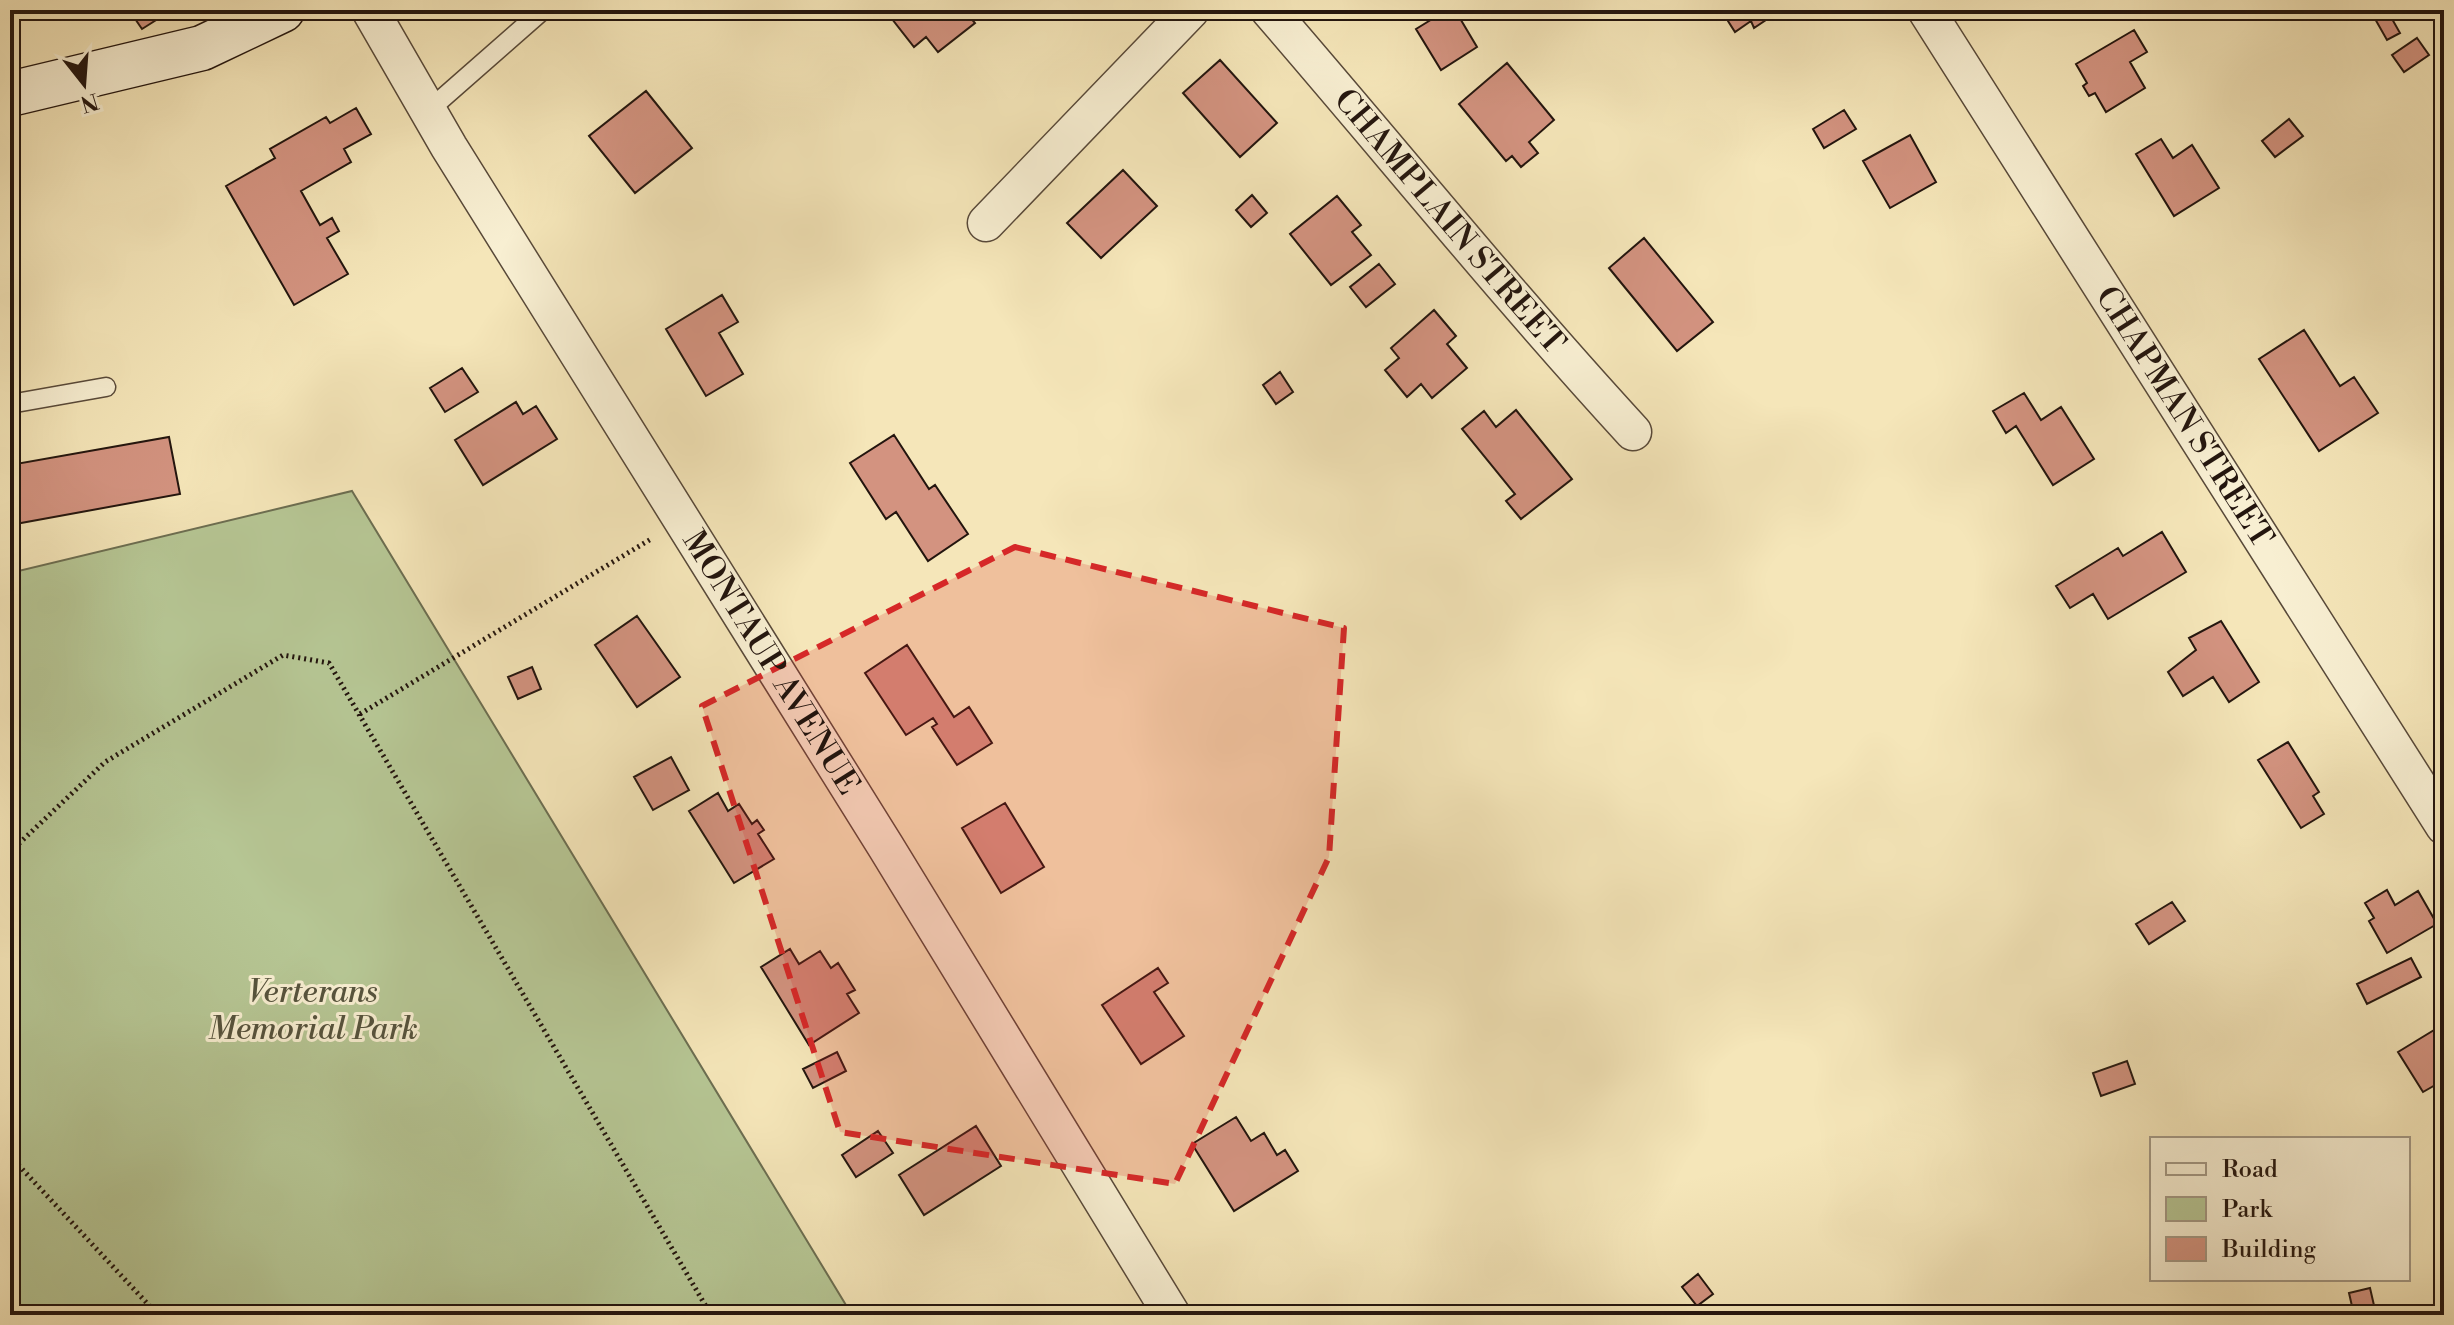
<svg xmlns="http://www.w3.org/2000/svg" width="2454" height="1325" viewBox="0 0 2454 1325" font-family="'Libre Bodoni',serif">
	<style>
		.green { fill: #b6c694; stroke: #6c6e51; stroke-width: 2 }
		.building { fill: #d39380; stroke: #23150e; stroke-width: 2 }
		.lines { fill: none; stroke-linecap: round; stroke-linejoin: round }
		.service-casing { stroke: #584939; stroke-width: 21 }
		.minor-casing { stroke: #584939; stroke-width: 39 }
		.secondary-casing { stroke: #23150e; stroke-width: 47 }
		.path { stroke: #23150e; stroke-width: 5; stroke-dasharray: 2 4; stroke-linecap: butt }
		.service { stroke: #f8efd2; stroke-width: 18 }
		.minor { stroke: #f8efd2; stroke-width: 36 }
		.secondary { stroke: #f8efd2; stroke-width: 44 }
		.marked { fill: #d62828; fill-opacity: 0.2; stroke: #d62828; stroke-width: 6; stroke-dasharray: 16 10; stroke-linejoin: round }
		.labels { text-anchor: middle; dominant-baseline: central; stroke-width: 6; stroke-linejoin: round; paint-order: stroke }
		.street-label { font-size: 32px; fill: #23150e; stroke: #f8efd2 }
		.park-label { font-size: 32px; font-style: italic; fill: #56533d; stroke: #f8efd2 }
	</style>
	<rect width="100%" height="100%" fill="#f5e6b9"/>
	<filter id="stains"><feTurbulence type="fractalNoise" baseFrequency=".0025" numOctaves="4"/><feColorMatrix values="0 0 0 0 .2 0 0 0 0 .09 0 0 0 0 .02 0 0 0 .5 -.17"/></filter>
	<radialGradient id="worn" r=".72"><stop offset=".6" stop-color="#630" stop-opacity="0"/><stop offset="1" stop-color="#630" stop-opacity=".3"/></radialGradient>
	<!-- green -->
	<path class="green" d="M352,491L852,1315H10V573Z"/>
	<!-- building -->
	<path class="building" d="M129,10H172L142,29Z
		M885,10H964L975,23L938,52L926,37L914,47Z
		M1447,10H1455L1477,47L1441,70L1416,29Z
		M1721,10H1781L1754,28L1751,21L1735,32Z
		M2370,10H2387L2400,33L2387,40Z
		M2134,30L2147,52L2130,62L2145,88L2106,112L2095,93L2089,96L2083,86L2087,83L2076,64Z
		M2417,38L2429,55L2404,72L2392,55Z
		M1220,60L1277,123L1240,157L1183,93Z
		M1507,63L1554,120L1529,142L1538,153L1521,167L1512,156L1506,161L1459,104Z
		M646,91L692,148L635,193L589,136Z
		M356,108L371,134L344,149L351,162L301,191L320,225L332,218L339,231L327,238L348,274L294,305L226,186L275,158L270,149L326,117L330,123Z
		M1844,110L1856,129L1824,148L1813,129Z
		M2289,119L2303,136L2275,157L2262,141Z
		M1910,135L1936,182L1890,208L1863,161Z
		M2161,139L2173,158L2192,145L2219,188L2174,216L2136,154Z
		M1123,170L1157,206L1101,258L1067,223Z
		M1252,195L1267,213L1251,227L1236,210Z
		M1337,196L1361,225L1352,232L1371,255L1331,285L1290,234Z
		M1644,238L1713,322L1677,351L1609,268Z
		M1379,264L1395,284L1366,307L1350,287Z
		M722,295L738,322L719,333L743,374L706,396L666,329Z
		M1434,310L1456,336L1447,344L1467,368L1432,398L1421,384L1407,397L1385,370L1399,358L1391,348Z
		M2304,330L2340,386L2354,377L2378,413L2319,451L2259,359Z
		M462,368L478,392L445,412L430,388Z
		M1280,372L1293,392L1276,404L1263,385Z
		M2024,393L2041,420L2061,407L2094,459L2053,485L2016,426L2006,433L1993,411Z
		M516,402L523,414L536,406L557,439L483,485L455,440Z
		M1516,410L1572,479L1521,519L1506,501L1515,494L1462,429L1484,411L1496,427Z
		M894,435L929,489L935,485L968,534L928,561L896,512L886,519L850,463Z
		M169,437L180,494L10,525V465Z
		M2162,532L2186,572L2108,619L2093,594L2070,608L2056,586L2118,548L2123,556Z
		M637,616L680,677L637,707L595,645Z
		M2221,621L2259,682L2229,702L2213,677L2183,696L2168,672L2196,650L2189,638Z
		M907,645L954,717L969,707L992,743L957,765L932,727L937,724L933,718L906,735L865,673Z
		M532,667L541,689L518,699L508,677Z
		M2288,742L2319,792L2313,796L2324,814L2301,828L2258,760Z
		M671,757L689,790L653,810L634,777Z
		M718,793L728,811L739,804L752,824L757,820L764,830L758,834L774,859L734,883L689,811Z
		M1005,803L1044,867L1001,893L962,828Z
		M2387,890L2395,905L2418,891L2437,924L2387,953L2369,921L2374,918L2365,903Z
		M2172,902L2185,921L2149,944L2136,924Z
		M790,949L799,964L820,951L831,968L838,963L855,990L847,994L859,1013L809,1045L761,967Z
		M2411,958L2421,977L2367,1004L2357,984Z
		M1158,968L1168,983L1154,992L1184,1036L1141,1064L1102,1005Z
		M2444,1024V1080L2423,1092L2398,1052Z
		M837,1052L846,1071L813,1088L803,1069Z
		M2127,1061L2135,1084L2101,1096L2093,1073Z
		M1236,1117L1251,1141L1264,1133L1277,1155L1285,1150L1298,1171L1234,1211L1192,1144Z
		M976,1126L1001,1166L924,1215L899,1175Z
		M878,1131L893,1153L856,1177L842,1155Z
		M1698,1274L1713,1294L1697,1306L1682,1287Z
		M2370,1288L2376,1314L2354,1315L2349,1293Z"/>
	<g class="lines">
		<!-- service casing -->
		<g class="service-casing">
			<path id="service" d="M428,111L543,10
				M10,404L106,387"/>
		</g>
		<!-- minor casing -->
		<g class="minor-casing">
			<g id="minor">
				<path id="s1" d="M370,10L449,147L886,847L1172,1315"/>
				<path id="s2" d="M1269,10C1391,151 1507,295 1633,432"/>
				<path id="s3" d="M1926,10L2444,826"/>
				<path d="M986,223L1191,10"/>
			</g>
		</g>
		<!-- secondary casing -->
		<g class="secondary-casing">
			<path id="secondary" d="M10,94L202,48L282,10"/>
		</g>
		<!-- path -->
		<path class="path" d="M360,714L651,539
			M10,852L105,762L283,655L329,663L711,1315
			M10,1156L158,1315"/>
		<!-- service -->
		<use href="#service" class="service"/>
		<!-- minor -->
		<use href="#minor" class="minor"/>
		<!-- secondary -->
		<use href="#secondary" class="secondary"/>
	</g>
	<!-- marked area -->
	<path class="marked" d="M1015,547L1344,628L1329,857L1175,1184L840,1132L702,706Z"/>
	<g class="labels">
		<!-- street labels -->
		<g class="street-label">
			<text stroke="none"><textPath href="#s2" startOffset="278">CHAMPLAIN STREET</textPath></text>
			<text stroke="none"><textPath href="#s3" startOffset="482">CHAPMAN STREET</textPath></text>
			<text stroke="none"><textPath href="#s1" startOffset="766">MONTAUP AVENUE</textPath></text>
		</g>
		<!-- park labels -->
		<g class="park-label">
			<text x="313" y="992">Verterans<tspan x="313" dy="37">Memorial Park</tspan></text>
		</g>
	</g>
	<!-- margin -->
	<rect width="2454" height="1325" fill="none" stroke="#f5e6b9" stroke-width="40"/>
	<rect x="12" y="12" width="2430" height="1301" fill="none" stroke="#23150e" stroke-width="4"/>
	<rect x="20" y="20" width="2414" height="1285" fill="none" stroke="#23150e" stroke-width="2"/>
	<!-- legend -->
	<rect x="2150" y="1137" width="260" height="144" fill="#f8efd2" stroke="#a39884" stroke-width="2"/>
	<rect x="2166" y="1163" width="40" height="12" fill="#f8efd2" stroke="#a39884" stroke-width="2"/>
	<text x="2222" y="1177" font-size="24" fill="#23150e">Road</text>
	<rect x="2166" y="1197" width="40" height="24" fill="#b6c694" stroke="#a39884" stroke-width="2"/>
	<text x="2222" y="1217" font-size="24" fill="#23150e">Park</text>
	<rect x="2166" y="1237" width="40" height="24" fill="#d39380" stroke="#a39884" stroke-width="2"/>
	<text x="2222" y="1257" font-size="24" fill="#23150e">Building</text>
	<!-- north arrow -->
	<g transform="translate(84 84) rotate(163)" stroke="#f8efd2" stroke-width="6" paint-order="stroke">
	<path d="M0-6L14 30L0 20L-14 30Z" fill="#23150e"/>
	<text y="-12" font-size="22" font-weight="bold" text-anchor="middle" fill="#23150e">N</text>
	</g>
	<rect width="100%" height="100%" filter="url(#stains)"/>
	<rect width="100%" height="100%" fill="url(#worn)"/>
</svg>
